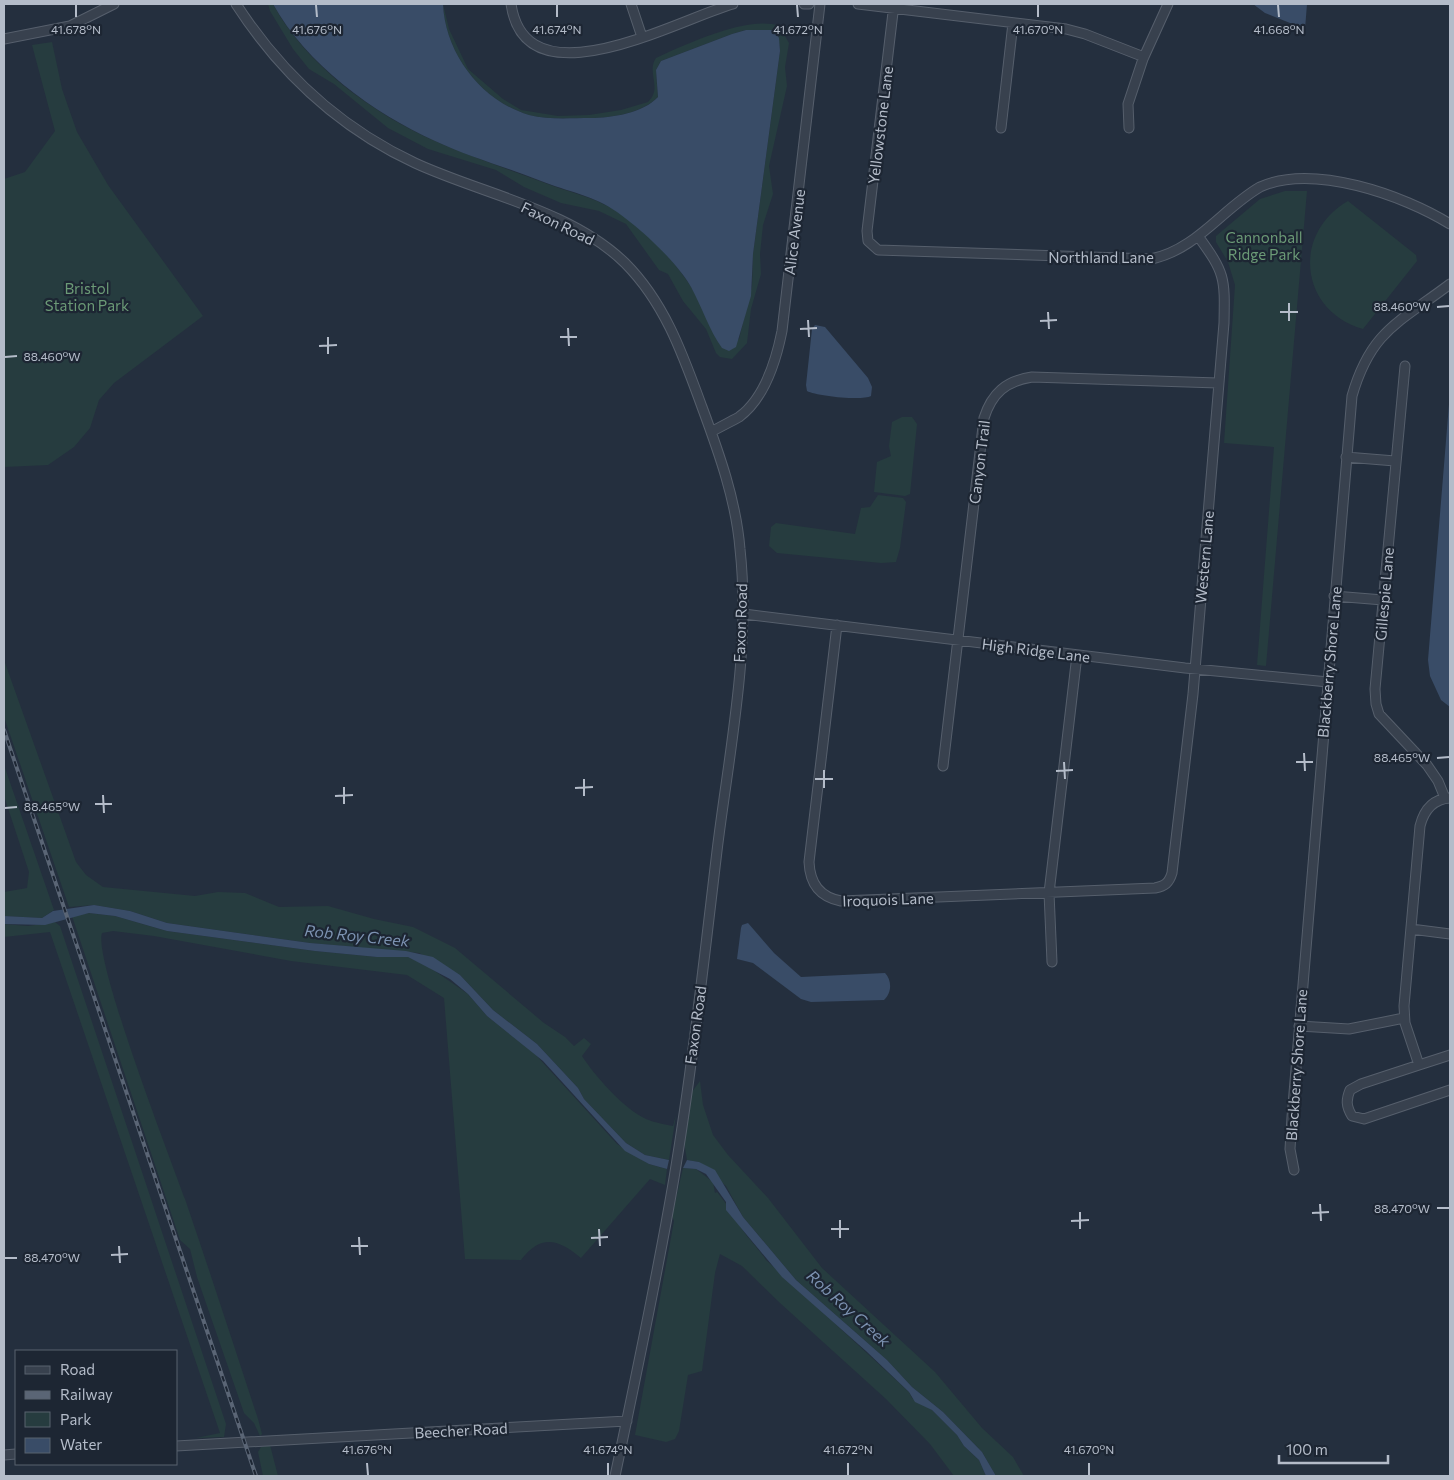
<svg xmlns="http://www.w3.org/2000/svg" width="1454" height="1480" viewBox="0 0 1454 1480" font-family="Commissioner,sans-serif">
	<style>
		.green { fill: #263c3f }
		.water { fill: #394c67 }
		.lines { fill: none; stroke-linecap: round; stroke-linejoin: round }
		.minor-casing { stroke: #565f6c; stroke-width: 11 }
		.minor { stroke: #38414e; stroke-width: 9 }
		.rail-casing { stroke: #5a6575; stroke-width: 4 }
		.rail { stroke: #1d2633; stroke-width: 2; stroke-dasharray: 5.5; stroke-linecap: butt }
		.ticks { fill: none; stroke: #b4bcc9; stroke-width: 2 }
		.labels { text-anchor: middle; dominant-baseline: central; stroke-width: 4.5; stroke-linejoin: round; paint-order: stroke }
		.street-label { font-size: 15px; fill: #b4bcc9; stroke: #1d2633 }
		.park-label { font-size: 15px; fill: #6b9a76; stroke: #1d2633 }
		.water-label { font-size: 16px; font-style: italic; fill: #7c92b1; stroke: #1d2633 }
		.ticks-label { font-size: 12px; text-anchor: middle; fill: #b4bcc9; stroke: #1d2633; stroke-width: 4.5; stroke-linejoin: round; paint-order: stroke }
	</style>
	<rect width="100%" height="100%" fill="#242f3e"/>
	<!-- green -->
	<path class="green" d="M268,4H273C305,64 373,114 435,141C471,157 508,169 545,183C568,192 593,197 615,210C643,228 671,257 690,285C701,302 710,323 718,342L739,339L752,286L753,254L780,51L778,33L775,30H746L732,34L661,61L656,70L658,97C642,113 612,118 590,118C570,118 548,120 529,115C481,101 445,53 443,4L449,29L468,69L503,99L521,110L558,116L589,115L621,110L648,102C663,88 646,72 656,58C685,45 748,15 779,26L789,43L785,67L787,86L769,166L773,194L763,225L760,254L761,274L751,309L747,343L732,359L720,357L716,353L706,329L683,301L668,274L659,270L626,224L599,211L561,203L524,187L496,170L428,149L388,128L334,84L309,69L293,49L270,11Z
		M52,42L62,89L77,132L108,185L203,316L114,383L99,400L90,428L74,447L48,465L4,467V179L25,172L55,131L32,45Z
		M1285,191H1307L1266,666L1257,665L1274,447L1224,443L1235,285L1228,262L1216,242V236L1260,199Z
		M1348,201L1416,255L1417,261L1363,329C1300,311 1291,234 1348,201Z
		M902,417H912L917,424L910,494L905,496L874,492L877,462L891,456L889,446L892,422Z
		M878,495L903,498L906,502L900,548L896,562L881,563L777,553L769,546L771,527L776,523L855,534L861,508L870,507Z
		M4,660L76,862L86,875L103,887L195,896L218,892L245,893L279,907L328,906L374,919L413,927L455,948L544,1023L565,1037L574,1046L584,1038L591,1044L582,1056C595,1076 624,1109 646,1119C655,1123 664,1124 673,1126L676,1115L669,1160L645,1155L626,1143L584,1099L578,1088L537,1044L493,1010L460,975L419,953L310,943L167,923L130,911L94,905L69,907L4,717Z
		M4,765L54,910L42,918L4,916V892L27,888L29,872L4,796Z
		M89,913L115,916L167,931L315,951L377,957H408L429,967L468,994L487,1016L535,1054L617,1144L649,1164L667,1169L665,1185L650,1179L581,1258C558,1239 541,1234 521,1260L465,1259L444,998L407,975L291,961L154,936L113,931L102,933C93,959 171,1160 185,1199C210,1272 234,1346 258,1419L262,1434L260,1436L254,1423L244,1413L197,1277L190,1249L180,1240L72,916Z
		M55,922L60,926L226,1424L224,1437L196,1438L220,1433L50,932L4,937V924L28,926Z
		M700,1081L703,1105L713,1135L728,1155L768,1198L822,1268L935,1372L982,1428L1013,1457L1024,1476H996L982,1452L943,1412L912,1387L887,1360L796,1280L743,1217L726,1186L699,1162L687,1160L684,1142L691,1093Z
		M683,1168L696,1169L713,1182L715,1193L717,1192C727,1204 734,1216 742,1229C749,1240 759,1249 766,1260L909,1392L912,1398L932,1410L957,1435L964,1446L979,1460L986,1476H954L930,1444L886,1399L780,1303L742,1266L720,1254L715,1273L702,1371L688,1375L679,1431L675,1439L666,1442L635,1435L674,1221L672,1216Z
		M270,1445L278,1476H263L258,1452L261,1447Z"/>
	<!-- water -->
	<path class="water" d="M273,4H443C445,53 481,101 529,115C548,120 571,118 590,118C612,118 643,113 658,97L656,70L661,61L732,34L746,30H775L779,38L780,51L753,254L751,296L736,347L729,351L722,348C709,330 702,307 691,287C677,262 641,229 617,212C595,196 566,191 541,181C506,167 469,157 435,141C373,113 306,64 273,4Z
		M1253,4H1307L1305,29L1265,13Z
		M815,325L825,327L868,378L872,387L871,396C862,401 816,396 807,391L806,385L812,329Z
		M1450,392V707L1441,700L1430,676L1428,660Z
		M94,905L130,911L167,923L310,943L406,951L433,957L460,975L493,1010L537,1044L578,1088L584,1099L626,1143L645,1155L669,1160L667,1169L649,1164L625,1151L543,1061L487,1016L468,994L450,979L408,957H377L315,951L167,931L115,916L89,913L45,925L4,924V916L42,918L53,911Z
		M748,923L774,953L801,977L885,973C892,980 892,993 884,1000L811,1002L801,999L753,963L737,959L741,928L742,925Z
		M687,1160L699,1162L715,1170L743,1217L796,1280L887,1360L912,1387L943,1412L982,1452L996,1476H986L979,1460L964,1446L957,1435L932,1410L915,1402L909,1392L866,1351L782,1277L726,1210V1202L706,1174L696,1169L683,1168Z"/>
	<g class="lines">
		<!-- minor casing -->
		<g class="minor-casing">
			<path id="minor" d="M236,4C280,72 340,128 415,163C482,194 571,210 625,263C665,303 683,355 702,407C719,453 736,500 740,549C751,649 729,752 717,851C704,960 692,1070 674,1178C657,1278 636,1377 615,1476
				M511,4C526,106 679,19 733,4
				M631,4L642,37
				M804,4H809
				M858,4L1066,29L1085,34L1144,57
				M894,4L867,231L868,241L878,250L1151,259C1196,250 1222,209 1260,187C1313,163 1403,195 1450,224
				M4,39L70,26L114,4
				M1001,128L1013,23
				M1129,128L1128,104L1143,59L1168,4
				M1405,366L1375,689L1376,704L1379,714L1427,765L1438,781L1445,798
				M711,432C720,427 730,422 739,417C765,398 776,361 782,331L820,4
				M1346,457L1395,461
				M1334,596L1383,600
				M744,614L1185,668L1328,682
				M837,625L809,862C810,884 820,897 841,901L1155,888C1165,886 1169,883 1172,873L1193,694L1224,323C1225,277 1225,273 1198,236
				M943,766L984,418C992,393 1006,381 1032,377L1218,383
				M1450,798C1433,799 1424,810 1420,826L1404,1006L1405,1023L1419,1065L1450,1055
				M1411,929L1450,934
				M1052,962L1049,893L1077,655
				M1299,1026L1349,1029L1404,1018
				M1419,1065L1361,1084L1350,1090C1346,1100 1346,1106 1352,1116L1364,1119L1450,1090
				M1294,1170L1290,1149L1292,1117L1352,396C1371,330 1400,322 1450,284
				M176,1446L627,1421
				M4,1455L16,1454"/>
		</g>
		<!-- minor -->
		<use href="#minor" class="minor"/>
		<!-- rail casing -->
		<g class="rail-casing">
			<path id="rail" d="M4,730L256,1476"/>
		</g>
		<!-- rail -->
		<use href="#rail" class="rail"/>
	</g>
	<!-- ticks -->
	<path class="ticks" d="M76,5V17M316,5L317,17M557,5V17M797,5L798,17M1038,5V17M1278,5L1279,17M1289,303V321M1437,307L1449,306M1048,312L1049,329M1280,312H1298M808,320L809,337M1040,321L1057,320M568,328L569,346M800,329L817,328M328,337V354M560,337H577M319,346L337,345M5,357L17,356M1304,753L1305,771M1437,758L1449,757M1064,762L1065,779M1296,762H1313M824,770V788M1056,771L1073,770M584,779V796M815,779H833M344,787V804M575,788L593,787M103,795L104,813M335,796L353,795M95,804H112M5,808L17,807M1320,1204L1321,1221M1437,1208H1449M1080,1212V1229M1312,1213L1329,1212M840,1220V1238M1071,1221L1089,1220M599,1229L600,1246M831,1229H849M359,1237L360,1255M591,1238L608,1237M119,1246L120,1263M351,1246H368M111,1255L128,1254M5,1258H17M367,1463L368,1475M608,1463V1475M848,1463V1475M1089,1463V1475"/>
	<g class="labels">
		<!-- street labels -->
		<g class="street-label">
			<text transform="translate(880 125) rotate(-83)">Yellowstone Lane</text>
			<text transform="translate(558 223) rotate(26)">Faxon Road</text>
			<text transform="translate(794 232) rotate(-83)">Alice Avenue</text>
			<text x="1101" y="257">Northland Lane</text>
			<text transform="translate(979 462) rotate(-83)">Canyon Trail</text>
			<text transform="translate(1204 557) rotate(-85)">Western Lane</text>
			<text transform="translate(1384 594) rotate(-85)">Gillespie Lane</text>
			<text transform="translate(740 623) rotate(-88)">Faxon Road</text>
			<text transform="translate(1036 650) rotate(7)">High Ridge Lane</text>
			<text transform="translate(1329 662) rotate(-85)">Blackberry Shore Lane</text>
			<text transform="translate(888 899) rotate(-2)">Iroquois Lane</text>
			<text transform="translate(695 1025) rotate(-82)">Faxon Road</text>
			<text transform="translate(1296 1065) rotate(-86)">Blackberry Shore Lane</text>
			<text transform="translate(461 1430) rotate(-3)">Beecher Road</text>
		</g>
		<!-- park labels -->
		<g class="park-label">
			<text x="1264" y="237">Cannonball<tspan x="1264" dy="17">Ridge Park</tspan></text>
			<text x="87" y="288">Bristol<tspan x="87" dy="17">Station Park</tspan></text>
		</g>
		<!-- water labels -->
		<g class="water-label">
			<text transform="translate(357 935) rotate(6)">Rob Roy Creek</text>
			<text transform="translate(849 1308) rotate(42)">Rob Roy Creek</text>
		</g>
	</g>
	<g class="ticks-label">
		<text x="76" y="34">41.678°N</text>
		<text x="317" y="34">41.676°N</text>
		<text x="557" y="34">41.674°N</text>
		<text x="798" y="34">41.672°N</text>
		<text x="1038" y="34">41.670°N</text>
		<text x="1279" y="34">41.668°N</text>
		<text x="1402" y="311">88.460°W</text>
		<text x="52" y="361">88.460°W</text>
		<text x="1402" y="762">88.465°W</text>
		<text x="52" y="811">88.465°W</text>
		<text x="1402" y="1213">88.470°W</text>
		<text x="52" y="1262">88.470°W</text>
		<text x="367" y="1454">41.676°N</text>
		<text x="608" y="1454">41.674°N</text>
		<text x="848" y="1454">41.672°N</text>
		<text x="1089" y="1454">41.670°N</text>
	</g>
	<!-- border -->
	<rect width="1454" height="1480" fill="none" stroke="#b4bcc9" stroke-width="10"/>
	<!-- legend -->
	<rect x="15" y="1350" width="162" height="115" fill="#1d2633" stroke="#59626f"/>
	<rect x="25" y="1366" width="25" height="8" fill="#38414e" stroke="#59626f"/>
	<text x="60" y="1375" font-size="15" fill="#b4bcc9">Road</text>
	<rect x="25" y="1391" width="25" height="8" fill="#5a6575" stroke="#59626f"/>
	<text x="60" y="1400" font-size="15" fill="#b4bcc9">Railway</text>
	<rect x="25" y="1412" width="25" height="15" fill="#263c3f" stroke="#59626f"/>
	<text x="60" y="1425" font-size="15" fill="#b4bcc9">Park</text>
	<rect x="25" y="1438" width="25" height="15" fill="#394c67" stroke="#59626f"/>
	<text x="60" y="1450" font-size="15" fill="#b4bcc9">Water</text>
	<!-- scale -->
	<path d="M1279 1455v8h109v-8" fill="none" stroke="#b4bcc9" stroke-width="2.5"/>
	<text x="1286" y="1455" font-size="15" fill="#b4bcc9" stroke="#1d2633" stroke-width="4" paint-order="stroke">100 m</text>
</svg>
